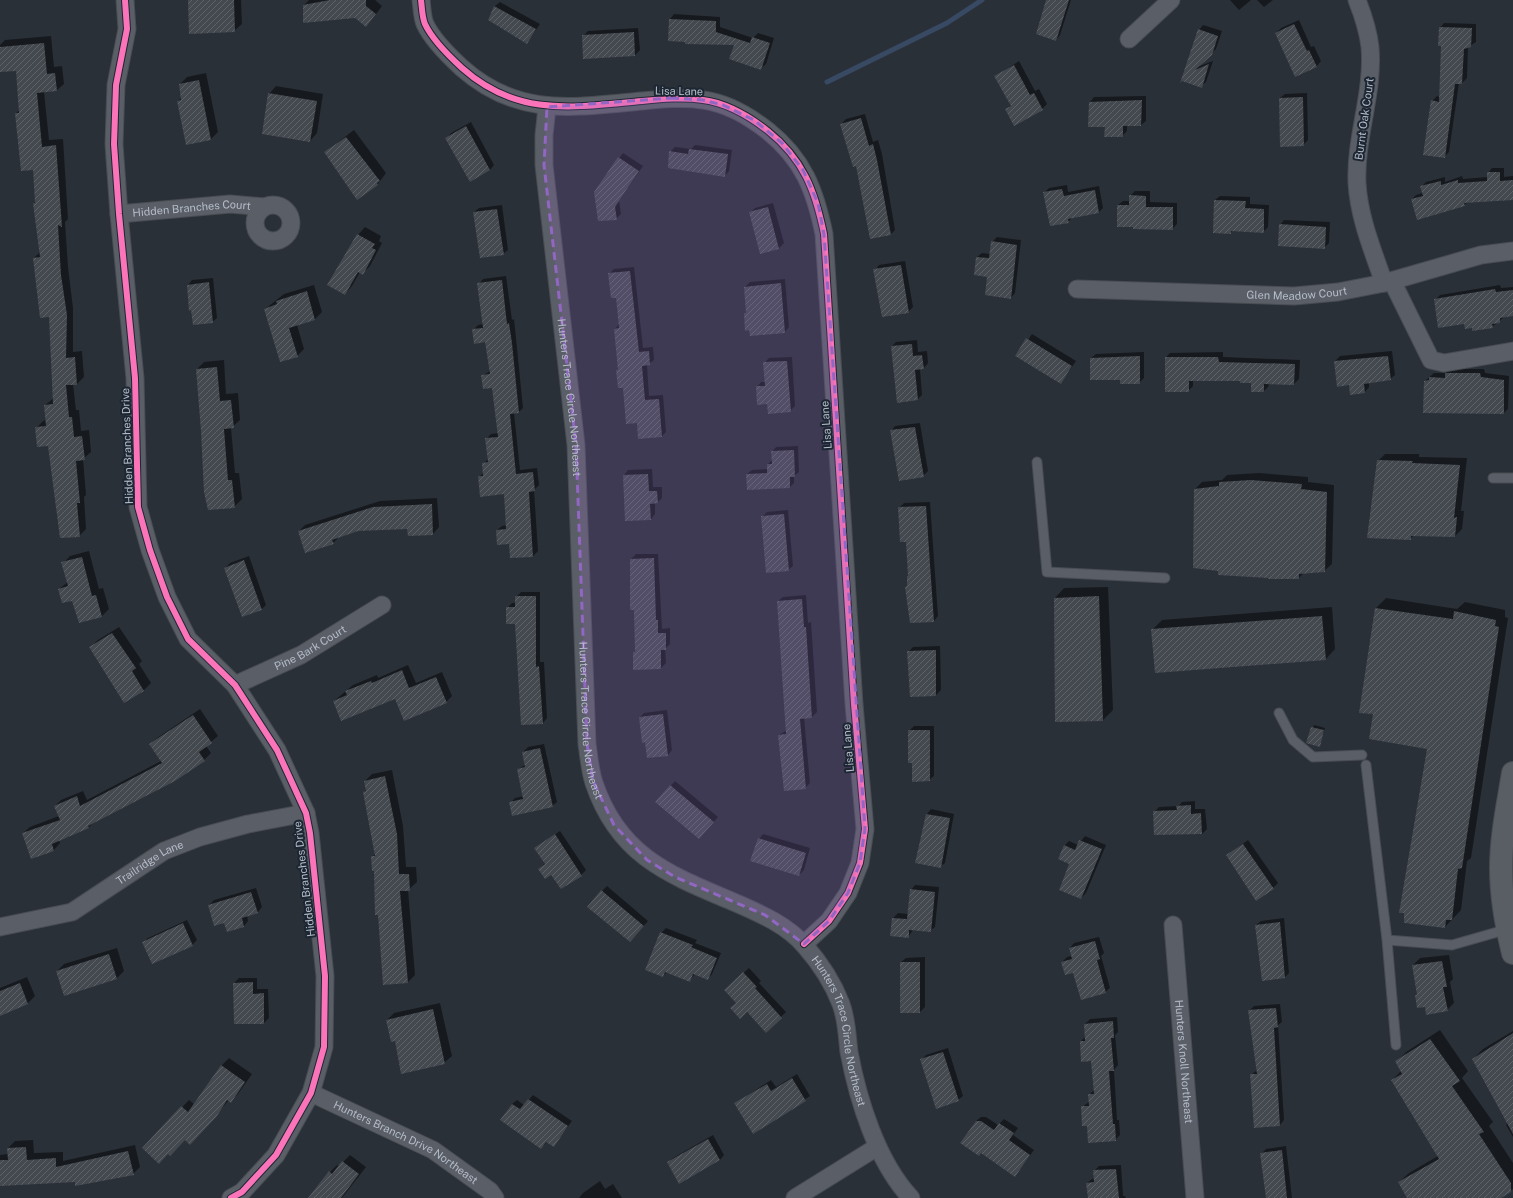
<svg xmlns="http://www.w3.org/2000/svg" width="1513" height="1198" viewBox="0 0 1513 1198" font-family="'Public Sans',sans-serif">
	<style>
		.shadow { fill: #0007 }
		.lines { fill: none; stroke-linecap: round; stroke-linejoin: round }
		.stream { stroke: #384963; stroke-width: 5 }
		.building { fill: url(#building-hatch) }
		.lane-casing { stroke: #484c53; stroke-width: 11 }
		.street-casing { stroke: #484c53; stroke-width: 19 }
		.secondary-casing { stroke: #484c53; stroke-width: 24 }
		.lane { stroke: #5a5e66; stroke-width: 9 }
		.street { stroke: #5a5e66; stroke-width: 17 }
		.secondary { stroke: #595d64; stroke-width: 22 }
		.cycleway-casing { stroke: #1d2633; stroke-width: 8 }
		.cycleway { stroke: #fb73b8; stroke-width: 6 }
		.marked { fill: #9266c3; fill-opacity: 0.2; stroke: #9266c3; stroke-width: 3; stroke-dasharray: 8 5; stroke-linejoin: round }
		.labels { text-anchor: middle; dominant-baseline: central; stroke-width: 4; stroke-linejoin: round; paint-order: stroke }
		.street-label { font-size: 11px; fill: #b4bcc9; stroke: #1d2633 }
	</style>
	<defs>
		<pattern id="building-hatch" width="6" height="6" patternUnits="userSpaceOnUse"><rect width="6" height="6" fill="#444950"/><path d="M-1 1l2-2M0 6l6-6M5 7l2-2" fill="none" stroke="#5d6168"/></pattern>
	</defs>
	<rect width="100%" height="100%" fill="#2a3038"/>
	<!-- shadow -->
	<path class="shadow" d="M189,0H241L242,24L234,31Z
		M309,0H375L382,6L373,18L304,5Z
		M1047,0H1071L1060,35L1056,40Z
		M1230,0H1251L1239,10Z
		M1257,0H1273L1264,7Z
		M500,2L540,24L527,43L489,20L495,6Z
		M674,14L720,17V27L753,38L758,33L774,38L766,64L761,68L735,44L686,41L670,19Z
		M1299,20L1311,47L1314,46L1321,61L1317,66L1295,76L1276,33L1281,28Z
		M1444,23L1476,24V42L1468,47L1467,78L1462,83H1459L1449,152L1444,157L1432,101L1437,96L1440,97L1442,45L1440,28Z
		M1203,25L1222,31L1216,49L1197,67L1213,61L1206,82L1201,86L1182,80L1199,30Z
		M638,28L640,50L635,55L584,58L583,36L588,31Z
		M51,36L54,67L62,66L64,84L57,90L44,92L49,140L63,139L68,219L65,222L68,267L73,308V352L82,351L84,377L77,384H73L76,410H79L81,431L89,430L91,452L83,459L86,495L84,497L86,529L79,536L49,445L36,428L43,421L46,420L45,405L54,398L50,315L34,258L40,252L34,203L36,201L33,169L16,113L20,110L16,70L0,71V45L5,40Z
		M1019,61L1035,91L1039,89L1047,104L1042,109L1006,110L1011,105L996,76Z
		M206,73L218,132L211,139L178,101L182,97L180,84L187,77Z
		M276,86L323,94L317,133L310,141L269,94Z
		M1307,93L1308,140L1303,145L1280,98L1285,94Z
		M1146,96V121L1141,125H1127V131L1122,136L1106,126H1089L1090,102L1094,97Z
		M865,114L873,142L878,140L882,154L895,230L891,234L857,165L841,124L846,119Z
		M471,122L494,165L490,170L447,138L451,133Z
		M354,130L386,173L378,184L357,198L325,152Z
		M695,145L732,150L729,171L725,176L670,152L675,147L691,149Z
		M623,153L643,166L619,201L621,214L616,219L595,192Z
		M1492,168H1504V177L1513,176V199L1468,202L1464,205L1412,199L1416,195L1423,193L1421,187L1426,182L1445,177V182L1462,176L1463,179L1488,177V173Z
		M1067,185L1068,192L1099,186L1103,208L1099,212L1072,218L1068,222L1044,193L1049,188Z
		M1135,191H1150V202L1177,203V224L1172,229L1118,205L1123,201H1130V196Z
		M1220,196L1250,197V204L1269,205L1268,227L1263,232L1233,230L1230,233L1215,200Z
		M773,203L784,243L779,248L761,253L750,213L755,208Z
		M502,205L508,250L503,254L474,212L479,208Z
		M1284,220L1330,222L1329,243L1324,248L1280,225Z
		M365,227L381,236L379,241L382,243L370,266L362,274L360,272L352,286L345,294L349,252L358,235Z
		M997,237L1021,240L1015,293L1011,298L988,276L977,257L982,253L990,254L992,242Z
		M905,261L913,307L908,312L875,270L879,265Z
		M634,267L643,348L653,347L654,360L647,365L649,396L663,395L666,432L662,436L638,422L617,371L619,369L615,329L619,324L616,297L609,274L614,269Z
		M506,276L512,320L514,319L516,338L523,408L519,412L514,413L520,470L537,468L539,485L534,490L538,551L533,556L511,557L510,543L497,530L502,526L507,525L505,493L479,477L484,472L483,464L488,459L486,439L491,434L499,433L493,387L482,376L490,371L486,341L473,330L478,325L484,324L479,284L483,279Z
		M213,278L217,318L212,322L188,285L192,280Z
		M785,279L789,327L785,332L745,314L747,311L745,287L750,282Z
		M314,285L322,312L315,319L297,325L304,349L297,356L265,309L284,294Z
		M1500,285L1501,288L1513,287V315L1504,317L1492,327H1473L1435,300L1440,295Z
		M1032,334L1076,361L1061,383L1017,356Z
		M917,340L918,352L927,351L928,363L924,368L920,369L922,395L918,399L892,346L896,342Z
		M1392,351L1395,375L1390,379L1369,382V387L1365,392L1350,384L1338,386L1335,361L1340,356Z
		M1144,352V378L1139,383L1121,379L1091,358L1096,354Z
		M1223,352V357L1300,360L1299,379L1294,384L1269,383L1268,387L1264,391L1252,383L1241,380H1193V386L1188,391L1166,357L1170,353Z
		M792,357L795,406L790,411L768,403L757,387L761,382H766L764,363L769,358Z
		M224,360L226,394L238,393L240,420L231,428L235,473H239L242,499L234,507L197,369L204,362Z
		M1451,369H1484L1485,373L1509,376L1508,409L1504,413L1425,381L1434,373H1446Z
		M920,423L928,471L923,476L891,431L895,426Z
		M798,446L799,472L794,476V483L790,487L747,474L752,470L768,469V464L772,460V452L776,447Z
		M1385,454H1419V457L1467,458L1461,511H1464L1462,529L1455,536L1414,535L1410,539L1378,461Z
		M652,469L653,487H662V498L658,502H655V514L651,519L624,475L628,470Z
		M1259,473L1308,477V482L1334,485L1332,564L1324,571L1304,572L1299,578H1269L1195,489L1202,482L1222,480L1227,475Z
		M437,498L439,527L433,534L409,535L408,528L357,530L340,536L333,543L299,531L305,525L380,501Z
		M930,502L938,616L934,621L907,541L900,507L904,503Z
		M788,510L793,566L788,570L762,517L767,512Z
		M89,551L99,589L103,588L109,609L102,616L59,589L68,582L63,563L70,556Z
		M636,554H658L662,629L670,628V644L665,649L666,663L661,668L634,653L636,651L635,609L631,559Z
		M249,556L266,605L262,609L243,616L225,568L230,563Z
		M1108,587L1113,710L1103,720L1056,721L1055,598L1064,588Z
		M521,592H540V662H544L547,718L543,723L516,623L507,608L512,603H516V597Z
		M806,595L808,623L811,622L817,712L812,717H804L810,783L805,788L779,735L787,730L778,601L783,597Z
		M1386,598L1457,609L1465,602L1505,610V617L1508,618L1471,858L1467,861L1461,910L1445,927L1405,923L1429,748L1374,713L1361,712L1376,608Z
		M1332,607L1335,649L1326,659L1152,630L1162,620Z
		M119,627L142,661L139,664L151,683L144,690L125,702L90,647L98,640Z
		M940,646L941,690L936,695L908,652L913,647Z
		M408,665L416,683L442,672L452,696L446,702L395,697L334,701L353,685L377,675L378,678Z
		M200,709L218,736L206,746L211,753L204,760L95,821L89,827L59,840L60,843L54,850L31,857L23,833L30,827L59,816L55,806L61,800L83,791L87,800L161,761L150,744L157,738Z
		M667,710L672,750L668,755L646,741L640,717L644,713Z
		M1314,725L1325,728L1319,746L1308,742Z
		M914,726H934V776L929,780L909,731Z
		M544,744L557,802L552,806L510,803L515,798L524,796L519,769L526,764L523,752L528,747Z
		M392,770L403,826L406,867H416L417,882L408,890L415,975L408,982L375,870L372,857L376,853L364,792L367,789L365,781L372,774Z
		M675,781L718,817L699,838L656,802Z
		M1195,801V809H1205L1207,829L1202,834L1154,812L1159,807L1179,806L1182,802Z
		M931,809L954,814L945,863L940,867L917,862L927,814Z
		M560,831L586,870L581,875L551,874L539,869L545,863L535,848Z
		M763,834L810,848L804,870L799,875L759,839Z
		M1085,836L1106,845L1086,893L1081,898L1070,864L1059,859L1065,845L1069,841L1078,845Z
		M1248,840L1278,883L1273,888L1227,856Z
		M915,885L939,887L935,927L930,931L913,930L908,937L893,918L898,913L908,914L911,890Z
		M607,886L648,921L634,937L602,891Z
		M256,888L262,907L258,912L247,915L248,921L244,926L224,922L209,905L214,900Z
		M1284,918L1289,973L1284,978L1256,925L1261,921Z
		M187,920L197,940L192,945L143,942L148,938Z
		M666,928L697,940L695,943L721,953L712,974L708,979L695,974L689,981L667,972L663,976L661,933Z
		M1099,937L1104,953L1101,956L1110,988L1105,992L1062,962L1067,957L1072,956L1070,948L1074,943Z
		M117,948L124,971L117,978L64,995L57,971L64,964Z
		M1449,955L1453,979L1450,982L1454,1003L1447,1010L1425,1005L1416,996L1418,994L1413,965L1420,958Z
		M925,957V1007L920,1012H901V962L906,958Z
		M749,968L761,981L759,983L786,1012L766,1031L737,1003L730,985Z
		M27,977L35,996L28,1003L0,1015V988Z
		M239,978H257V989H268L269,1018L264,1023L234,983Z
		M440,1003L452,1056L444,1063L395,1040L387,1020L394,1013Z
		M1280,1004L1282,1022L1278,1025L1284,1120L1280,1125L1251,1075L1257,1070L1249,1011L1254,1006Z
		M1117,1017L1118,1032L1115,1035L1118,1065L1114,1070L1117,1120H1119L1120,1135L1115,1140L1088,1125L1082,1107L1089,1102V1095L1094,1090L1092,1060L1081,1041L1085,1037V1024L1090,1019Z
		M1440,1030L1468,1071L1462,1078L1493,1122L1489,1126L1513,1163V1189L1499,1198H1408L1399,1182L1409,1173L1438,1156L1392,1080L1401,1071L1397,1061L1406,1052Z
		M1513,1031V1137L1506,1125L1508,1123L1473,1059L1483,1049Z
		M948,1048L963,1096L958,1100L921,1060L926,1055Z
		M229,1058L252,1074L238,1094L231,1102L229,1100L197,1137L185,1139L168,1153L143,1148L189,1100L195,1105L222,1065Z
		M797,1074L810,1096L754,1133L736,1103L771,1080L776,1087Z
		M533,1095L572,1121L554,1146L547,1142L541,1148L512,1104L517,1100L524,1105Z
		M981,1117H986L998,1125L1004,1119L1018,1128L1013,1135L1034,1150L1015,1176L981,1152L976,1121Z
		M713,1135L724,1155L720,1160L668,1162L673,1158Z
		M33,1140L34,1153L63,1152V1161L135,1145L140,1167L133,1174L76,1181L0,1185V1155L8,1154V1148L15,1141Z
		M1286,1146L1292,1198H1267L1261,1154L1266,1149Z
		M350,1155L366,1167L342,1198H310L330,1172L337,1165L339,1166Z
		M1121,1165L1123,1196H1125L1126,1198H1089L1087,1183L1092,1179L1095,1178L1094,1171L1099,1166Z
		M600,1181L605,1189L613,1184L622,1198H579L583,1193Z"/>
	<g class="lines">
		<!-- stream -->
		<path class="stream" d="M827,82L947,23L982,0"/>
	</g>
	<!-- building -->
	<path class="building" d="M188,0H234L235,32L189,34Z
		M330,0H366V6L376,14L366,27L355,18L303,23V5Z
		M1046,0H1069L1056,41L1036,34Z
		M494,6L536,29L527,44L488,20Z
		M669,19L716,21V32L750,43L752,37L770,43L761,70L729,59L734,45L685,44V42L668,41Z
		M1294,24L1307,51L1309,50L1317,67L1295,77L1275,33Z
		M1439,27L1472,28L1471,47L1464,49L1462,84H1455L1445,158L1423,155L1431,100L1439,102L1441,46H1438Z
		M1198,29L1218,36L1212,55L1195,70L1209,64L1202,88L1182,81L1180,83Z
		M634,32L635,56L583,59L582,35Z
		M44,43L47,74L55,73L57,91L37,93L42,147L56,145L62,227L58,225L61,275L67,315L66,358L75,357L77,385H66L69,417H72L74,437L82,436L85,460L76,461L80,503H77L80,537L60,538L48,446L37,447L35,427L46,426L44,405L53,404L49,317L40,318L33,258L40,257L33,203H35L33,170L21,171L15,113H19L16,71L0,72V47Z
		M1014,65L1030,95L1034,93L1043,110L1014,126L1005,109L1011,106L994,76Z
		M199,80L211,140L186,145L177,101L181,100L179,84Z
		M268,93L317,101L310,142L262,134Z
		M1303,97L1304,146L1280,147L1279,98Z
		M1142,100L1141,126H1123V137H1104L1105,127H1088L1089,102Z
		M861,118L869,146L873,144L877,160L891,235L870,239L856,166L853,167L840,124Z
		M466,126L490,170L470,182L445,138Z
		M346,137L380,181L377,183L378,185L357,200L324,152Z
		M689,149L728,154L725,177L668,168L669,151L688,154Z
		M618,157L639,171L615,207L617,220L598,221L594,192Z
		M1487,172H1500V181L1513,180V200L1464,203L1465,206L1417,220L1411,199L1423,196L1420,186L1441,181V185L1458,180V183L1487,181Z
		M1062,189L1064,196L1095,190L1099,213L1068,219L1069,223L1050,226L1043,192Z
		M1129,195L1146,196V207H1173V230L1133,229V227H1117V205H1129Z
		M1214,200L1246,201L1245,208L1264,209V233L1231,231V234L1213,233Z
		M768,207L779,249L760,254L749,212Z
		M497,209L504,255L480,258L473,212Z
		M1279,224L1326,227L1325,249L1278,246Z
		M357,234L375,244L372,248L376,250L363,275L358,272L345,295L327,285Z
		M991,241L1017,245L1011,299L985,295L987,277L974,275L976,257L989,258Z
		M901,265L909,313L882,317L873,269Z
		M630,271L639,352L649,351L650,365L642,366L645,400L659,399L662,437L638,439L637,423L626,424L623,388H618L616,370H618L614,329L619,328L616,298H611L608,273Z
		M502,280L507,324L509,323L512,343L519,413L510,414L516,474L533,472L535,491L529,492L533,557L510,558L509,544L497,545L496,530L506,529L504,494L480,497L478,476H483L482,463L488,462L485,438L498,437L492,388L483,389L481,375L490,374L485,342L474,344L472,329L483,328L477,283Z
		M209,282L213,323L193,325L191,310L189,311L187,285Z
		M781,283L785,333L750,336L749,330L745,331L744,313H746L744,287Z
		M1495,289L1496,292L1513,290V316L1500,318V323L1492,324L1493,328L1472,331V328L1465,329L1464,324L1438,328L1434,299Z
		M307,291L315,320L289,328L298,357L280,362L264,309L277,304L276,301Z
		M1026,338L1072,366L1061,384L1015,356Z
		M912,344L913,356L922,355L924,369L915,370L918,400L897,403L891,346Z
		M1140,356V384H1120V380H1090V358Z
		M1388,356L1391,380L1364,384L1365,393L1350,395L1349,385L1337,387L1334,361Z
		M1165,357H1218L1219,362L1295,364L1294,385L1264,384V392H1251V383H1240V381H1189V392H1165Z
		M787,361L791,412L768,414L767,404L757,405L756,386H765L763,362Z
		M217,367L220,401L231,400L234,428L224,429L228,480H232L235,508L208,510L204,492L201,431L196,369Z
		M1445,373H1480L1481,377L1504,380V414L1423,413L1424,381L1429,380V377L1445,378Z
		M915,427L924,477L899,481L890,430Z
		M794,450L795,477H790V488L747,490L746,474L767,473V464H772L771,451Z
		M1377,460L1413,461L1412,463L1460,465L1454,518L1457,517L1455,537L1411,536V540L1367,538Z
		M648,474L649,491H657L658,503L650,504L651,520L625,521L623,475Z
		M1251,480L1302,484L1301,489L1327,492L1325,572L1299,574V579H1268V578L1218,575V571L1193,568L1194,489L1219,486V482Z
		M432,504L433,535L408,536L407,529L358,531L332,540L334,544L305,553L298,531L373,507Z
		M926,506L934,622L910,623L905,587L907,586V576H908L906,542H900L898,507Z
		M784,514L789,571L766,573L761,516Z
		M82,557L92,596L96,595L102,617L79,623L72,601L62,603L58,589L68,586L61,562Z
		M654,558L656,620H658V633H666V650H661V669L633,670V652H635L634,610H630V559Z
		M244,560L262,610L242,617L224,568Z
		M515,596H536V667L539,666L543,724L521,725L515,624H506V607H515Z
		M1099,596L1103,721L1055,722L1054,598Z
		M802,599L804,627H806L812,718L800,719L806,789L784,791L778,735L786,734L777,601Z
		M1375,608L1453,619L1454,611L1496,620L1495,626L1499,627L1462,868L1458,869L1452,920H1446L1445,928L1404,923V913H1399L1427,749L1369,739L1373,714L1359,713Z
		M1322,616L1326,660L1155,673L1151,629Z
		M112,633L136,668L132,671L144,691L124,703L89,647Z
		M936,650V696L910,697L907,651Z
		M402,670L409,688L436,677L447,703L404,721L395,699L341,721L333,701L347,695L345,691L371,681L372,683Z
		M663,714L668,756L647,758L645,742L642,743L639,717Z
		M193,715L212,743L199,752L205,761L175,781L88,826L89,828L52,844L54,851L31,859L22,833L60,820L54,806L77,796L80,806L162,763L149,744Z
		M1311,727L1324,730L1320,747L1306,743Z
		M908,730H930V781L912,782V763H908Z
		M540,748L553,807L512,816L509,802L523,799L517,769L525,767L522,752Z
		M385,776L397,834L399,874H409L410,891H400L408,983L383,985L378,915H375L374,871H372L371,856H375L363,792L366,791L364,781Z
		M670,785L714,822L699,839L655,802Z
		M1191,805V814L1201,813L1202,834L1154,835L1153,811L1177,810L1176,806Z
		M926,814L950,818L941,868L915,863Z
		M555,834L582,876L561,889L551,875L545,879L538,869L545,864L534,848Z
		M758,838L806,853L799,876L750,861Z
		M1079,840L1102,849L1081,899L1059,890L1069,864L1058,859L1064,845L1075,850Z
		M1243,844L1274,889L1256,901L1226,855Z
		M910,889L935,892L931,932L909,930V938L890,936L892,918L907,919Z
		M601,890L644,926L630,942L587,907Z
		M251,892L258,913L242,918L244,927L227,932L224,923L214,926L208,905Z
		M1280,922L1285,978L1262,981L1255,925Z
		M183,923L193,946L152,964L142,942Z
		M660,932L693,945L691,947L717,958L708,980L693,974L690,982L665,972L663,977L645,970Z
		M1095,941L1100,959L1097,960L1106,993L1081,1000L1073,973L1065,975L1061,962L1072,959L1069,948Z
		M109,954L117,979L64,996L56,971Z
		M1442,961L1447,987H1443L1448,1011L1426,1015L1425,1007L1417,1008L1415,995H1417L1412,965Z
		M900,962H920V1013H900Z
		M743,972L757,987L755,988L782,1018L766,1033L747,1012L740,1019L730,1008L736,1003L724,990Z
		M253,982V994L264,993V1024H234L233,983Z
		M20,983L28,1004L0,1016V991Z
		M1276,1008L1278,1027L1274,1028L1280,1126L1254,1128L1250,1074H1257L1248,1010Z
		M433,1009L445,1064L401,1074L395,1041L391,1042L386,1020Z
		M1113,1021L1114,1038H1111L1114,1071H1109L1113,1124H1115L1116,1141L1088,1143L1087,1126H1082L1081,1106H1089L1088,1094H1094L1091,1061L1081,1062L1080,1041H1085L1084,1024Z
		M1513,1033V1134L1472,1059Z
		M1430,1039L1460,1081L1452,1086L1484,1132L1479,1134L1511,1183V1192L1501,1198H1407L1398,1182L1439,1159L1391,1080L1402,1074L1395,1061Z
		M943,1052L959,1101L936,1109L920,1059Z
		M221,1065L245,1082L231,1103L227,1100L217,1116L190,1145L185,1140L170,1156L168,1154L159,1164L142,1148L181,1106L188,1112Z
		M792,1078L806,1101L753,1134L734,1103L767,1084L771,1091Z
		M528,1099L568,1126L554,1147L546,1142L541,1149L500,1120L512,1104L520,1109Z
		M976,1121H981L994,1130L999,1123L1014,1133L1009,1140L1030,1155L1015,1177L981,1153L979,1156L960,1143Z
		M708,1139L720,1160L679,1184L667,1162Z
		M26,1147L27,1160L56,1158V1167L128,1151L134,1175L75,1186V1182L0,1186V1160H8L7,1148Z
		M1282,1150L1287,1198H1266L1260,1153Z
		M342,1161L359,1174L341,1198H308L329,1171L332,1174Z
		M1116,1169L1119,1198H1088L1086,1183L1094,1182L1093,1170Z"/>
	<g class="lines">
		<!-- lane casing -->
		<g class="lane-casing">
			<path id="lane" d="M1037,462L1047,572L1165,578
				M1493,478H1513
				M1279,713L1293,740L1313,757L1362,755
				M1366,765L1387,940
				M1396,1045L1387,940L1452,945L1508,929"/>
		</g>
		<!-- street casing -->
		<g class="street-casing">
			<g id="street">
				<path d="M125,0L127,29L116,85L114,144L119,214L135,378L138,507L150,550L167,597L188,639L235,685L277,750L306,813L310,833L325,976L324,1047L311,1093L276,1155L242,1192L231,1198"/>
				<path d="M421,0C422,7 422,17 425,24C432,39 450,57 462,68C518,118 574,107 642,101C662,99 683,97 703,100C726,103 749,116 768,131C803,159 815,190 824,234L854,704L865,829L860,863L848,893L829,921L804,944"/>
				<path d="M1357,0C1363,15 1368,30 1370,47C1374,93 1355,137 1357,183C1359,218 1373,251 1384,283"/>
				<path d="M1129,39L1171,0"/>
				<path id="s1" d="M547,107L544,135V165L576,445L587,744C589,757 590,771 594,783C619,857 670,875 736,903C761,914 787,925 805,946C820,963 833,983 841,1004C847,1020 847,1036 849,1052C858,1100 877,1162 911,1198"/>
				<circle cx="273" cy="223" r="18"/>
				<path id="s2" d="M119,214L230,204L264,207"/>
				<path d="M1392,281L1431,360L1444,363L1513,351"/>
				<path id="s3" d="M1077,289L1294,296L1338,292L1384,283L1481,255L1513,251"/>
				<path id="s4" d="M235,685L301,655L382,605"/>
				<path id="s5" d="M1173,925L1195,1198"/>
				<path id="s6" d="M0,927L72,912L164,851L200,837L248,824L306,813"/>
				<path id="s7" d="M311,1093L433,1150L490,1191L495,1198"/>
				<path d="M795,1198L877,1147"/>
			</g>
		</g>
		<!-- secondary casing -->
		<g class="secondary-casing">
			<path id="secondary" d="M1513,773C1508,804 1501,836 1501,868C1501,897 1506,925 1513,953"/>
		</g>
		<!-- lane -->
		<use href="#lane" class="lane"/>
		<!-- street -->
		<use href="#street" class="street"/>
		<!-- secondary -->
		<use href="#secondary" class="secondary"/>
		<!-- cycleway casing -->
		<g class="cycleway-casing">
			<path id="cycleway" d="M125,0L127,29L116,85L114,144L119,214L135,378L138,507L150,550L167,597L188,639L235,685L277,750L306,813L310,833L325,976L324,1047L311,1093L276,1155L242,1192L231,1198
				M421,0C422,7 422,17 425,24C432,39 450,57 462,68C518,118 574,107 642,101C662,99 683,97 703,100C726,103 749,116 768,131C803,159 815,190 824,234L854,704L865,829L860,863L848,893L829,921L804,944"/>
		</g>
		<!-- cycleway -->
		<use href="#cycleway" class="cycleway"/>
	</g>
	<!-- marked area -->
	<path class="marked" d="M671,98L703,100L723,105L754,120L782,143L803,170L818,203L824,234L865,829L860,863L848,893L829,921L804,944L765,915L675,877L647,860L614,825L593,781L587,744L576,445L544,165L547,107Z"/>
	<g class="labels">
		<!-- street labels -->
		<g class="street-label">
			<text transform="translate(679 91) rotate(1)">Lisa Lane</text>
			<text transform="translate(1364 119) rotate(-82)">Burnt Oak Court</text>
			<text stroke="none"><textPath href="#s2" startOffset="73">Hidden Branches Court</textPath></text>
			<text stroke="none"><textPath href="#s3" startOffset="220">Glen Meadow Court</textPath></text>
			<text stroke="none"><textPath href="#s1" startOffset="292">Hunters Trace Circle Northeast</textPath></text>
			<text transform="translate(826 425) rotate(-94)">Lisa Lane</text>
			<text transform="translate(127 446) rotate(-92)">Hidden Branches Drive</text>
			<text stroke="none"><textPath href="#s4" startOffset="84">Pine Bark Court</textPath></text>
			<text stroke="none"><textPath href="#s1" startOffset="616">Hunters Trace Circle Northeast</textPath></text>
			<text transform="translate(848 748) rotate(-95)">Lisa Lane</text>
			<text stroke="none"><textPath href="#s6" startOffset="166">Trailridge Lane</textPath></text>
			<text transform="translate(304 879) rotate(-97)">Hidden Branches Drive</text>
			<text stroke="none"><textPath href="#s1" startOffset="1048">Hunters Trace Circle Northeast</textPath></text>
			<text stroke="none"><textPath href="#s5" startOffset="137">Hunters Knoll Northeast</textPath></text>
			<text stroke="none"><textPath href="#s7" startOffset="107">Hunters Branch Drive Northeast</textPath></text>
		</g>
	</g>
</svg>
